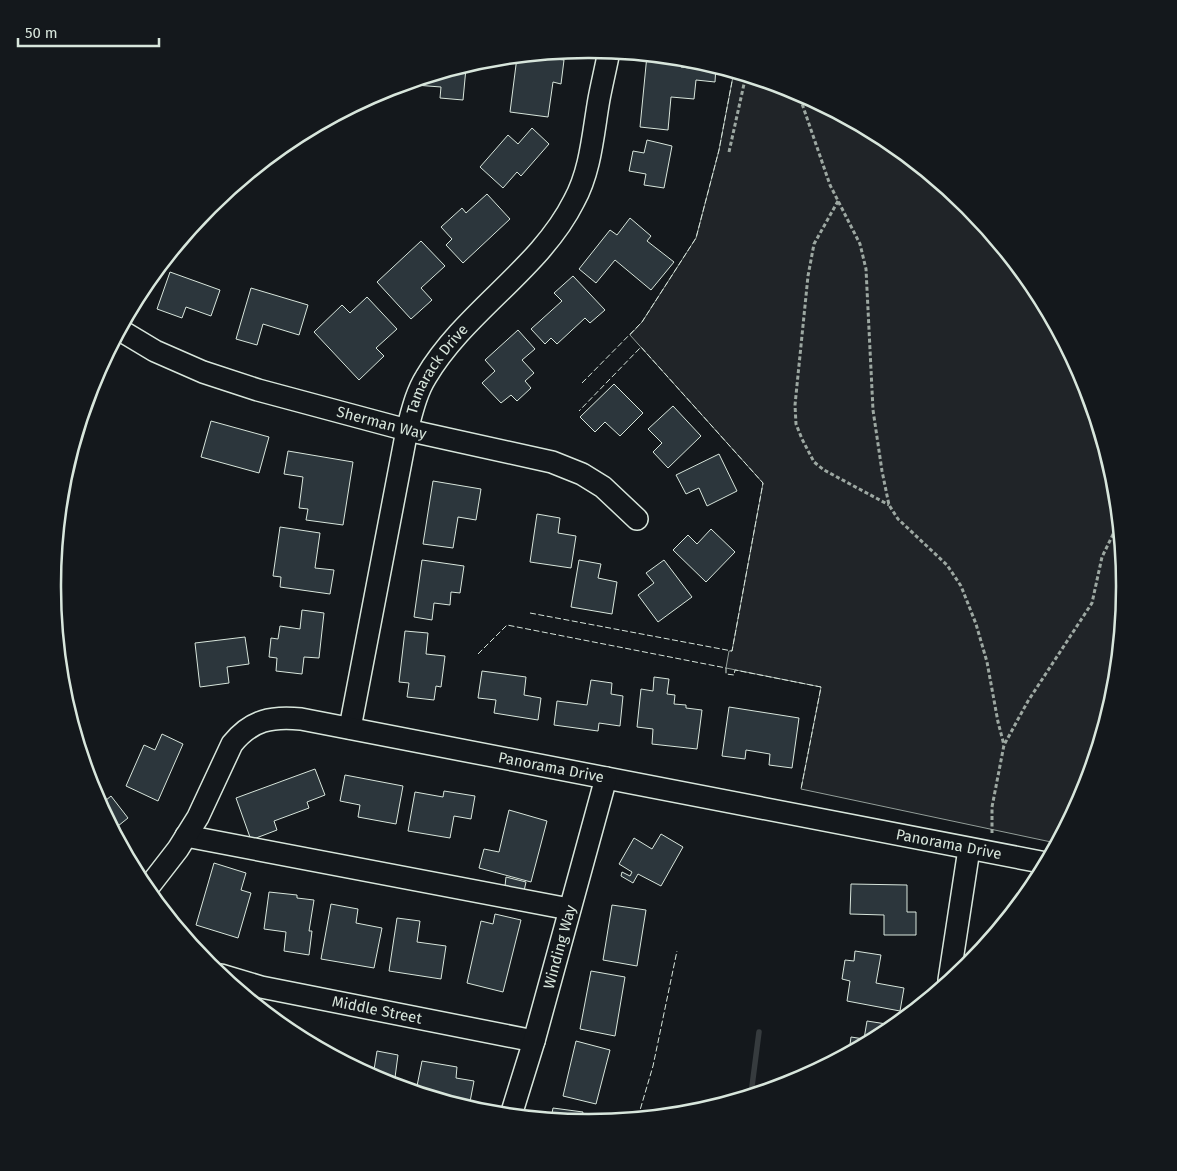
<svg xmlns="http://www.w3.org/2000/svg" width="1177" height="1171" viewBox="0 0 1177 1171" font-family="'Fira Sans',sans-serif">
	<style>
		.green { fill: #202428; stroke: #939e99 }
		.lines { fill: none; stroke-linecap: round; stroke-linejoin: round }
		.stream { stroke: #363b3e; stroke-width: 5.5 }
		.building { fill: #2c363c; stroke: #d8e6dc }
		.minor-casing { stroke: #d8e6dc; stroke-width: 24 }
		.path { stroke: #9da8a2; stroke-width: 3; stroke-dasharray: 4 2.5; stroke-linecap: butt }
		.minor { stroke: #14181c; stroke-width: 21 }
		.fence { stroke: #d8e6dc; stroke-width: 1; stroke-dasharray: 6 2.5; stroke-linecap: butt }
		.labels { text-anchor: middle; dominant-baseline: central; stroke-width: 4; stroke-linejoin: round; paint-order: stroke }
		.street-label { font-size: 15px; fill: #d8e6dc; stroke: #14181c }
		.rim { fill: none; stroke: #d8e6dc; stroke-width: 2.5 }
	</style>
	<rect width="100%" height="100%" fill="#14181c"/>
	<!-- green -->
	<path class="green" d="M734,71L794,90L887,139L968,206L1035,288L1084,380L1115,481L1125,586L1115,691L1084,791L1056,843L801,789L821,687L726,668L729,651H732L763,483L630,335L642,322L696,238L719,150Z"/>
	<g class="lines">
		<!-- stream -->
		<path class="stream" d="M751,1094L759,1032"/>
	</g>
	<!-- building -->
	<path class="building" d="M557,52L556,59L564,60L561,84L553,82L548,117L510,112L517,57L511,56Z
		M647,55L683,59L681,67L698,69L699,62L716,66L715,82L696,80L694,99L671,97L668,130L640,127Z
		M477,61L476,69L466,68L463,100L440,98L441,87L415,85V80Z
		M532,128L549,144L521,176L517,172L503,188L480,167L508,135L518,144Z
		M647,140L672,146L664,188L644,185L646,174L629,171L633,151L644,153Z
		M487,194L510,219L463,263L446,245L452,239L441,227L462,208L466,213Z
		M630,218L651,236L647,241L674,262L651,290L615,260L596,283L579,269L610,230L617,235Z
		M421,241L445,266L421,288L432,300L411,319L377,282Z
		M170,272L220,290L211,316L186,307L182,318L157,309Z
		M573,276L605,310L590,323L585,318L557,344L551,338L545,344L531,329L562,301L554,293Z
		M251,288L308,305L299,335L263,324L257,345L236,339Z
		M367,297L397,329L376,348L384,356L359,380L314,332L342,305L350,313Z
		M518,330L535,349L522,360L534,373L525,381L531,388L517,401L511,395L501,403L482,383L495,371L485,360Z
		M614,384L643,413L620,436L605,422L595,432L580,417Z
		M673,406L701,436L668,468L653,452L662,443L648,429Z
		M211,421L269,437L259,473L201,457Z
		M288,451L353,462L343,525L306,520L308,509L299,508L303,477L284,474Z
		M719,454L737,491L707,506L699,488L686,494L676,475Z
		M433,481L481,489L476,520L458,517L453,548L423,544Z
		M537,514L560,518L558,533L576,536L571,568L530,562Z
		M280,527L320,533L315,568L334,570L330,594L280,587L281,577L273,576Z
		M711,529L735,552L706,582L673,550L688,535L697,544Z
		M422,560L464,566L460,593L451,592L450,605L434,603L432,620L414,617Z
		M579,560L601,564L598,578L617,582L612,614L571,607Z
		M664,560L692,597L658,622L638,595L654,583L646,573Z
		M302,610L324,613L319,658L304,657L302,674L276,671L277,658L269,657L271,638L278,639L280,626L300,629Z
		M405,631L428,633L426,654L445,656L441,687L436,686L434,700L407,697L409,683L399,682Z
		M245,637L249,664L227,667L229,683L200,687L195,643Z
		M482,671L526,677L524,695L541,698L538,720L494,713L496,700L478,698Z
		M654,677L669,679L667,694L675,695L674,704L686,705V708L702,710L697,749L652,744L653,729L637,727L641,689L653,691Z
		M591,680L612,683L611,694L623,696L620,726L599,723L598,731L554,725L557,701L587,705Z
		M729,707L799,718L792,768L769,765L770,754L746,750L745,759L722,756Z
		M162,734L183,744L158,801L126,786L144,745L155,750Z
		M315,769L325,795L307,802L309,808L274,821L277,830L251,840L236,798Z
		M345,775L403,786L396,824L358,817L360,805L340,801Z
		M444,791L475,796L471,819L454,816L450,838L408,831L415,792L443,797Z
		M111,796L128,818L113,830L100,805Z
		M509,810L547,821L531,882L479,868L484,849L499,852Z
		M661,834L683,847L661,886L638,874L633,883L621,876L622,872L630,876L632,872L619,864L634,838L652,849Z
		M214,863L246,873L241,890L251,893L238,938L196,925Z
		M506,877L526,882L524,891L505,886Z
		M851,884L907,885V912H916V935H884V915L850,914Z
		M269,892L297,895V898L314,900L309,931H312L309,955L284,951L286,932L264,929Z
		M331,904L358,909L356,923L382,928L374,968L321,959Z
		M612,905L646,910L637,966L603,960Z
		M495,914L521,920L503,992L467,983L481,921L493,924Z
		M397,918L420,921L417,942L446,946L441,979L389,971Z
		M855,951L881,955L876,983L904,988L900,1011L847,1001L850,981L842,979L845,960L854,961Z
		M591,971L625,977L615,1036L580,1029Z
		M867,1021L893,1025V1027L886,1032L849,1052L851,1037L864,1039Z
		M576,1041L610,1050L596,1104L563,1096Z
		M377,1051L398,1055L394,1085L373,1076Z
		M422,1061L457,1067L456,1078L474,1081L469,1107L416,1091Z
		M553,1108L583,1112L581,1122L551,1119Z"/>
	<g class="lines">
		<!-- minor casing -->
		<g class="minor-casing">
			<g id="minor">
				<path id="s1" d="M120,330L155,351L203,372L258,390L407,430L552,462L582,474L603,487L637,519"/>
				<path id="s2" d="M350,728L407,430C412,412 416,393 426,377C465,311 540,269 574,201C591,170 593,133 599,99C602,83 606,67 609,51"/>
				<path d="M186,836L569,909"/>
				<path id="s3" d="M147,889L178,849L198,817L232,744C251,720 272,716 301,719L1046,863"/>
				<path id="s4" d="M221,975L261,987L534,1041"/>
				<path d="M949,980L969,849"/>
				<path id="s5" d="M511,1115L534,1041L606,778"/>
			</g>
		</g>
		<!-- path -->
		<path class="path" d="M798,92L830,185L860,244L866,269L873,410L882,471L889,505L898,519L947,565L961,586L976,624L987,662L998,722L1004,745
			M729,152L746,75
			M838,201L814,244L808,276L795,405L796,424L802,439L814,462L824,470L889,505
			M992,833V807L1004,745L1028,701L1092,603L1102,557L1119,522"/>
		<!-- minor -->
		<use href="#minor" class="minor"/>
		<!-- fence -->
		<path class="fence" d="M582,383L642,322L696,238L719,150L734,71
			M530,613L732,651L763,483L641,347L579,411
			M478,654L507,625L726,668V674L734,675L735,670L821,687L801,789
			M638,1117L653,1066L677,951"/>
	</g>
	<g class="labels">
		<!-- street labels -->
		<g class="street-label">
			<text stroke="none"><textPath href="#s2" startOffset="372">Tamarack Drive</textPath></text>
			<text stroke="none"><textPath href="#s1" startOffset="279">Sherman Way</textPath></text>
			<text stroke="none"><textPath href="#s3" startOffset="501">Panorama Drive</textPath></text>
			<text stroke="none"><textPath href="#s3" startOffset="906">Panorama Drive</textPath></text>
			<text stroke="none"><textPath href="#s5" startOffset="175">Winding Way</textPath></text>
			<text stroke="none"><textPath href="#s4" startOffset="160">Middle Street</textPath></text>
		</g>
	</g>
	<!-- crop -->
	<path d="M0 0H1177V1171H0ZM588 58H589A527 527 0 0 1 1116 585V587A527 527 0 0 1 589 1114H588A527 527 0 0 1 61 587V585A527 527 0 0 1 588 58Z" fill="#14181c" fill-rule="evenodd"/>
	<path class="rim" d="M588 58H589A527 527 0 0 1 1116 585V587A527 527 0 0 1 589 1114H588A527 527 0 0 1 61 587V585A527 527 0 0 1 588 58Z"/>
	<!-- scale -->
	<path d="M18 38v8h141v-8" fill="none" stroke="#d8e6dc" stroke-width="2.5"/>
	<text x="25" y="38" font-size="15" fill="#d8e6dc" stroke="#14181c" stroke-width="4" paint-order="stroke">50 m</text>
</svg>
